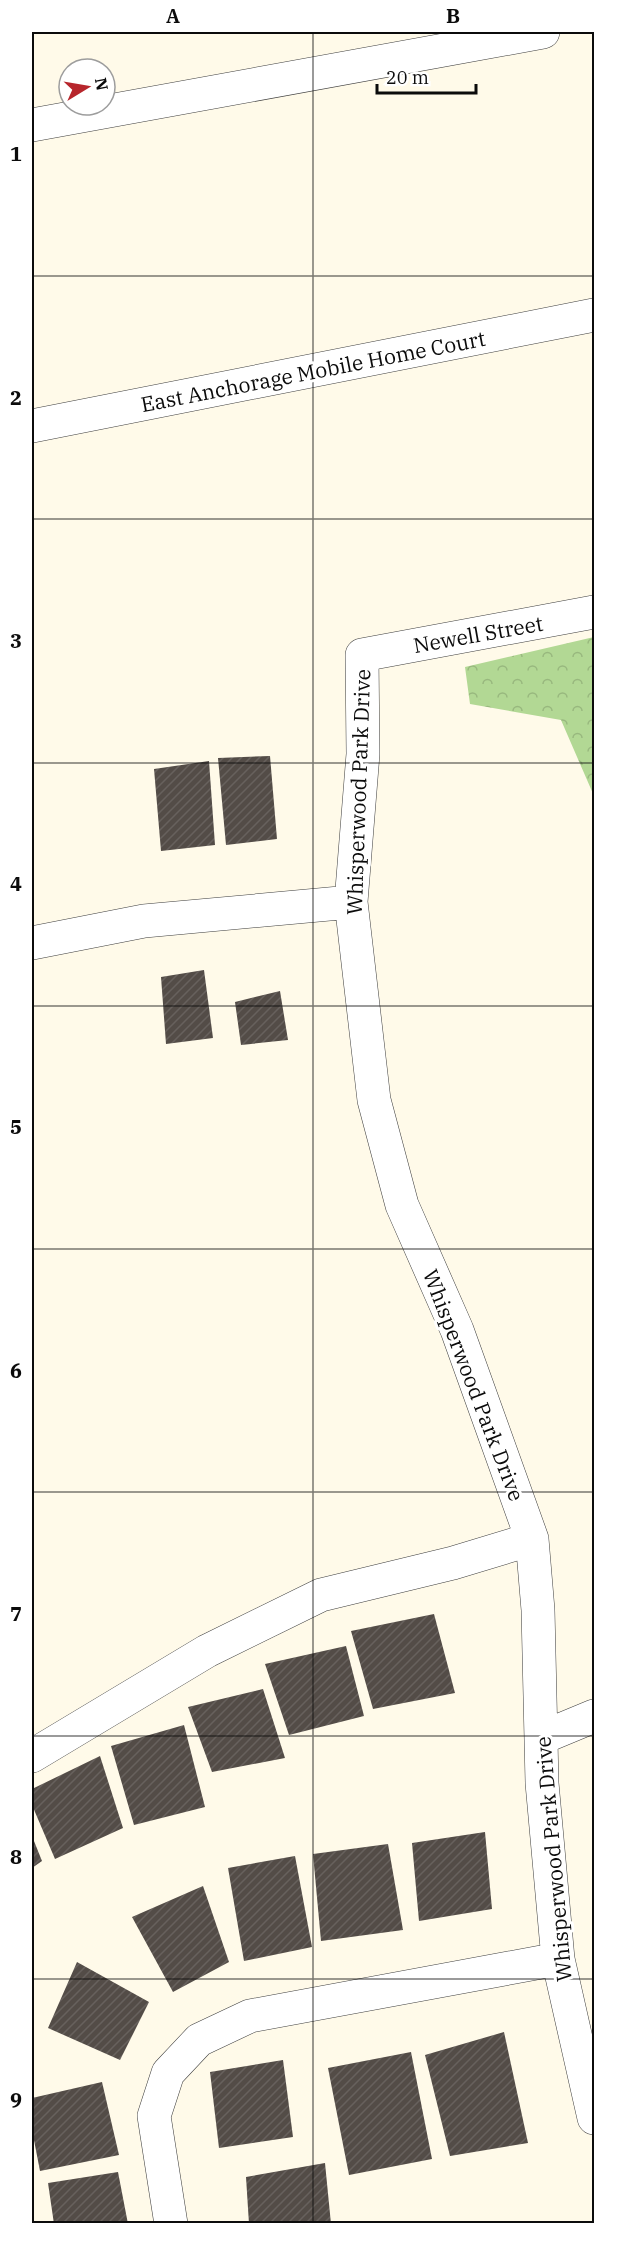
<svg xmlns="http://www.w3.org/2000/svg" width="626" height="2255" viewBox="0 0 626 2255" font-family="'IBM Plex Serif',serif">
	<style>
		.forest { fill: url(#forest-crowns) }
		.building { fill: url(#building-hatch) }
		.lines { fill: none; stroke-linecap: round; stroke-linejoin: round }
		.minor-casing { stroke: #3e3e3e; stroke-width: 34 }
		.minor { stroke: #fff; stroke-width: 33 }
		.grid { fill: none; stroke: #0b0b0b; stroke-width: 1.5; stroke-opacity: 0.55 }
		.labels { text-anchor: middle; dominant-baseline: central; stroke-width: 6; stroke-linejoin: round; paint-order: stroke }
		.street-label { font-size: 21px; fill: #0b0b0b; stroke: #fff }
		.neatline { fill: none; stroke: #0b0b0b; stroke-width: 2 }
		.grid-label { font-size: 20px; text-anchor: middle; font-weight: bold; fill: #0b0b0b }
	</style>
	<defs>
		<pattern id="forest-crowns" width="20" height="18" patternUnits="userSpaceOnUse" patternTransform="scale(1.5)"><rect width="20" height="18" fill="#b2d894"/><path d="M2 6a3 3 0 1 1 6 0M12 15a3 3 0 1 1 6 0" fill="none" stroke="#98b87e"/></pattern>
		<pattern id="building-hatch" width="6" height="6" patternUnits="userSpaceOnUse" patternTransform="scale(1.5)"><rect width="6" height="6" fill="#534c47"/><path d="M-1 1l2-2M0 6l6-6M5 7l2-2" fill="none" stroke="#67615d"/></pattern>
	</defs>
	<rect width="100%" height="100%" fill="#fffae9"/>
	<!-- forest -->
	<path class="forest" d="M594,637V796L561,720L470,704L465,667Z"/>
	<!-- building -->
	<path class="building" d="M270,756L277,839L226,845L218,758Z
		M209,761L215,845L161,851L154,769Z
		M204,970L213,1038L166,1044L161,977Z
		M280,991L288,1040L241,1045L235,1002Z
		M434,1614L455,1693L373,1709L351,1631Z
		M346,1646L364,1716L289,1735L265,1664Z
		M263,1689L285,1758L212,1772L188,1707Z
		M184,1725L205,1807L134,1825L111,1746Z
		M100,1756L123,1828L55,1859L32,1805V1789Z
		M485,1832L492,1909L419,1921L412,1843Z
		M32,1836L42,1861L32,1868Z
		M388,1844L403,1930L321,1941L313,1854Z
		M295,1856L312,1947L244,1961L228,1868Z
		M203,1886L229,1962L173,1992L132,1917Z
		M77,1962L149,2002L120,2060L48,2028Z
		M504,2032L528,2143L450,2156L425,2055Z
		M411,2052L432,2159L349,2175L328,2068Z
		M283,2060L293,2137L219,2148L210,2072Z
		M102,2082L119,2155L40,2171L32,2130V2098Z
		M325,2163L331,2224H249L246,2177Z
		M118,2172L128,2224H54L48,2183Z"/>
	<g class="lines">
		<!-- minor casing -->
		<g class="minor-casing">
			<path id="minor" d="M32,125L543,32
				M32,426L594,315
				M594,612L362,655L363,754L351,902L374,1100L402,1205L457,1330L532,1539L538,1610L542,1783L558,1959L594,2118
				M32,943L144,921L351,902
				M541,1738L594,1716
				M32,1756L207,1651L321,1595L453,1563L532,1539
				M171,2224L154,2116L168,2073L199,2040L250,2016L558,1959"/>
		</g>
		<!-- minor -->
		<use href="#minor" class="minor"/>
	</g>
	<!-- grid -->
	<path class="grid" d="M313,32V2224M32,276H594M32,519H594M32,763H594M32,1006H594M32,1249H594M32,1492H594M32,1736H594M32,1979H594"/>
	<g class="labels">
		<!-- street labels -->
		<g class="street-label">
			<text transform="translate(313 371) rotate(-11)">East Anchorage Mobile Home Court</text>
			<text transform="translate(478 634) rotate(-10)">Newell Street</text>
			<text transform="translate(358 792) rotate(-88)">Whisperwood Park Drive</text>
			<text transform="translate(474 1385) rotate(69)">Whisperwood Park Drive</text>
			<text transform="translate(553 1859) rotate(-95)">Whisperwood Park Drive</text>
		</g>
	</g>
	<!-- border -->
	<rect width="626" height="2255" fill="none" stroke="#ffffff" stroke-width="66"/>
	<!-- north arrow -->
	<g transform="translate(87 87) rotate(79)"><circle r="28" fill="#ffffff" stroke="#9d9d9d" stroke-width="1.5"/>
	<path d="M0-4.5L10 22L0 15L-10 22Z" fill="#b7262c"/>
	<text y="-9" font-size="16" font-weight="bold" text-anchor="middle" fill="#0b0b0b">N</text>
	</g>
	<!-- scale -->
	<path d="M377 84v9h99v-9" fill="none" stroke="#0b0b0b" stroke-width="3"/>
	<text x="386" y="84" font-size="18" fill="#0b0b0b" stroke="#ffffff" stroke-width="4.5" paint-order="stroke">20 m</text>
	<rect x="33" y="33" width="560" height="2189" class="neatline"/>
	<g class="grid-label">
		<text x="173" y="23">A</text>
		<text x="453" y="23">B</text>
		<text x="16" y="161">1</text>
		<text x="16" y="405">2</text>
		<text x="16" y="648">3</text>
		<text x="16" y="891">4</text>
		<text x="16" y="1134">5</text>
		<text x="16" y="1378">6</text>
		<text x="16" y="1621">7</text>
		<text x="16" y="1864">8</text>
		<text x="16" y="2107">9</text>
	</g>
</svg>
